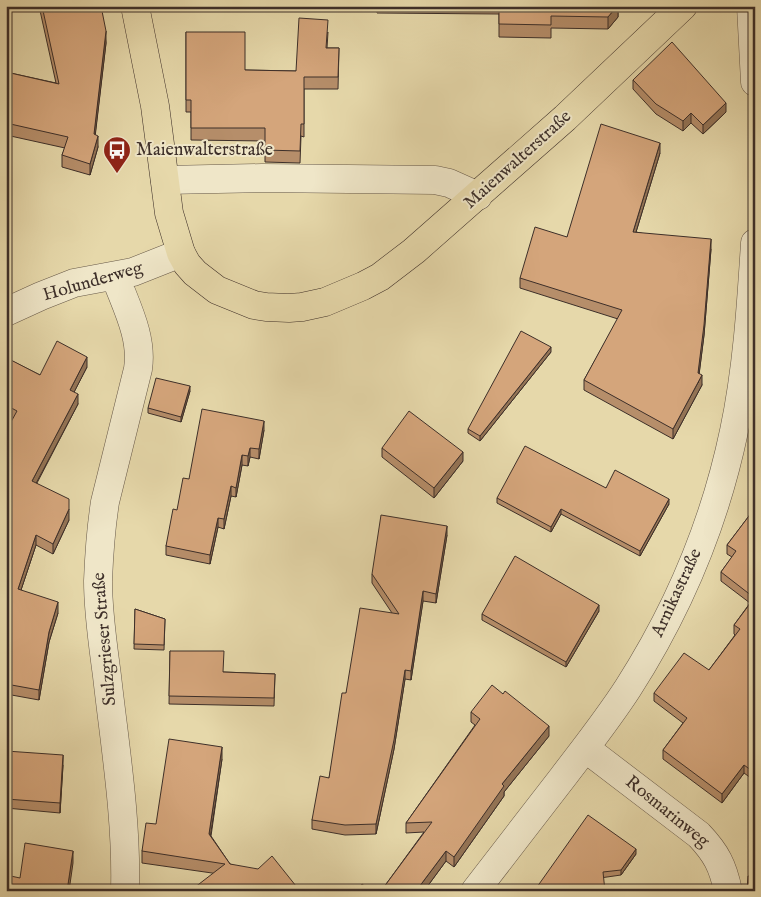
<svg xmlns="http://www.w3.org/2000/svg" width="761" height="897" viewBox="0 0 761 897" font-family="'IM FELL English',serif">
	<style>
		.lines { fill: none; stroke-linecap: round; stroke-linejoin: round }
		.minor-casing { stroke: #675949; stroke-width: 29 }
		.major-casing { stroke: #3d2f29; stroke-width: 29 }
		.minor { stroke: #efe6c8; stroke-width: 28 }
		.major { stroke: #e6d8aa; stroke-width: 28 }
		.wall { fill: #b68e6a; stroke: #3d2f29 }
		.shaded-wall { fill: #947456; stroke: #3d2f29 }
		.building { fill: #d4a57b; stroke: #3d2f29 }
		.labels { text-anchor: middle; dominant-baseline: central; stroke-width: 4; stroke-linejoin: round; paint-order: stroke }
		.poi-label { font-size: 18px; fill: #3d2f29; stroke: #efe6c8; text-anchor: start }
		.street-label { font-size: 18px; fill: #3d2f29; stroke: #efe6c8 }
	</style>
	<rect width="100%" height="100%" fill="#e6d8aa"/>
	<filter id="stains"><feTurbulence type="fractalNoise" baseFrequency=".004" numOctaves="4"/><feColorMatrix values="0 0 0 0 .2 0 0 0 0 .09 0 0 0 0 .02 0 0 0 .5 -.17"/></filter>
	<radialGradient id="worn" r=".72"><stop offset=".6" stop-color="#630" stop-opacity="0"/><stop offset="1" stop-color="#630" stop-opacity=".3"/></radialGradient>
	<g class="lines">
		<!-- minor casing -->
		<g class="minor-casing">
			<path id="minor" d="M751,6L755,82
				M165,180L262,178L435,180L449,183L478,196
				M115,276C126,306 143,337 138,369L105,502C101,528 99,555 98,581C98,613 103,645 107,676C115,747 127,819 125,891
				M6,312L41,296L74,283L133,272L181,253
				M585,748L699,835C716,853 723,866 728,891
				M475,891C504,853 534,815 563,777C585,748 608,719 628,688C678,610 715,522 734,431C747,370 751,306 755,243"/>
		</g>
		<!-- major casing -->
		<g class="major-casing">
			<path id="major" d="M135,6L155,106L169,213L181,253L187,264L195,273L217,290L254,305L266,307L289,308L302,307L325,302L363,286L380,277L414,251L565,118L683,6"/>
		</g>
		<!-- minor -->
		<use href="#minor" class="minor"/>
		<!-- major -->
		<use href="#major" class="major"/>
	</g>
	<!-- wall -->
	<path class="wall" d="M39,6H101L106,43L95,135L98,147L90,175L62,167V155L65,148L6,135V72L56,83Z
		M377,6H618V17L608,29L551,28V38L499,37V14L377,13Z
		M186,32L245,70L296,71L328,32L327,48H339L338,89H304V137L301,136L300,163L265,162V141L191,140V112H186Z
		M633,80L726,112L703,134L691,123L683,131L656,114L633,89Z
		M660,153L636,232L711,249L704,335L699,374L702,385L673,439L584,390V380L618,319L520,288V278L567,237Z
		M551,352L480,441L468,433V429Z
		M6,358L40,375L87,367L74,392L78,404L37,483L69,520L53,554L36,545L21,590L58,613L49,642L39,700L6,694V431L12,419L6,416Z
		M190,391L181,422L148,413V408Z
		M264,430L259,459L250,457L248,466L242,465L236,497L231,496L224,529L218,527L210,564L166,555V546L189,479Z
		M382,448L463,461L434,498L382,457Z
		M606,488L669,504L640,556L561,514L551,532L497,503V498Z
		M755,508L754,603H755V781L744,773L722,803L663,759V750L683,723L654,701V693L709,670L735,635L734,634V625L750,603L721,581V572L732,557L727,554V545Z
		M447,535L436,603L423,601L411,680L405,679L394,749L376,834L345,835L312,829V820L329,778L346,693L392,613L372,583V574Z
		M135,609L165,619L164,650L134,649Z
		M599,611L566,667L482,620V614Z
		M170,651L223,672L275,674L274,706L169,704Z
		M471,712L549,736L504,792V796L454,867L446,861L424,891H381L424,832L406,833V823L475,725L471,722Z
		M6,751L63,765L60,813L6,808Z
		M222,759L211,836L230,864L296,891L212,873L142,863V851L156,824Z
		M636,854L621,875L537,887Z"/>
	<!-- shaded-wall -->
	<path class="shaded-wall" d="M617,6H618V17L608,29V17Z
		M106,31V43L94,146V134Z
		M726,103V112L703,134V125Z
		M691,113V123L683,131V121Z
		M98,136V147L90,175V164Z
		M660,143V153L633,242V232Z
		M711,239V249L704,335L698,383V373Z
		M551,347V352L480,441V436Z
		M87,357V367L70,400V390Z
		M702,375V385L673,439V429Z
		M190,386V391L181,422V417Z
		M78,394V404L32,491V481Z
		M264,421V430L259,459V449Z
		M250,448V457L248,466V456Z
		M463,452V461L434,498V488Z
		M242,455V465L236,497V488Z
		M231,486V496L224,529V519Z
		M669,499V504L640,556V551Z
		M69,509V520L53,554V544Z
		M561,509V514L551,532V527Z
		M218,518V527L210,564V555Z
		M447,526V535L436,603V594Z
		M36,535V545L18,599V589Z
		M423,591V601L411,680V671Z
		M755,593V601L752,605V596Z
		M58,602V613L49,642L39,700V690L49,632Z
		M599,605V611L566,667V662Z
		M405,670V679L394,749L376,834V824Z
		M755,718V726L751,722Z
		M549,726V736L504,792V796L454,867V857L502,784Z
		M222,747V759L209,845V834Z
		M63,755V765L60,813V803Z
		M744,765V773L722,803V794Z
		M636,849V854L621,875V870Z
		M73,851V863L69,891H67Z
		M446,851V861L424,891H416Z"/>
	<!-- building -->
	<path class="building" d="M42,6H101L106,31L94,134L98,136L90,164L62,155L68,137L6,123V72L59,84Z
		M499,6H617L608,17L551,16V25L499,24Z
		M299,18L328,20L326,48H339L338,77H304V124H301L300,151L265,150V128H191V100H186V32H245V70L296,71Z
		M672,42L726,103L703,125L691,113L683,121L656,104L633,80Z
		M601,124L660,143L633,232L711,239L704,325L698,373L702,375L673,429L584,380L622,310L520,278L535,227L567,237Z
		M521,331L551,347L480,436L468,429Z
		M57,341L87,357L70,390L78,394L32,481L69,499V509L53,544L36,535L18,589L58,602L49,632L39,690L6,684V431L17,411L6,405V358H7L40,375Z
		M156,378L190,386L181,417L148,408Z
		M202,409L264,421L259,449L250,448L248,456L242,455L236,488L231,486L224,519L218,518L210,555L166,546L173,509L177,510L183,478L189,479Z
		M409,411L463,452L434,488L382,448Z
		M525,446L606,488L615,470L669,499L640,551L561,509L551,527L497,498Z
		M755,508V593L752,596L721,572L736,551L727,545Z
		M381,515L447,526L436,594L423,591L411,671L405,670L394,740L376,824L345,825L312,820L320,776L329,778L342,693H346L360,608L399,614L372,574Z
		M515,556L599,605L566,662L482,614Z
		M752,601L755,603V718L751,722L755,725V773L744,765L722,794L663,750L687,718L654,693L684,653L709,670L740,629L734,625Z
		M135,609L165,619L164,645L134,644Z
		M170,651H224L223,672L275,674L274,698L169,696Z
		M492,685L503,694L505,691L549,726L502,784L504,786L454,857L446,851L416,891H381L432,822L406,823L480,719L471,712Z
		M169,739L222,747L209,834L230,864L258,869L272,856L296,886V891H190L225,864L142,851L146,823L156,824Z
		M6,751L63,755L60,803L6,799Z
		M588,815L636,849L621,870L603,872L605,891H532L536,886L537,887Z
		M25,843L73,851L67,891H6V875L20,878Z
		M748,876L755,877V891H747Z
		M362,884L371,891H357Z"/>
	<!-- icons -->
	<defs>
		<g id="bus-pin" transform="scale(1.4375)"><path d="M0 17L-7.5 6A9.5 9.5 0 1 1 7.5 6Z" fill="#8f2418" stroke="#efe6c8"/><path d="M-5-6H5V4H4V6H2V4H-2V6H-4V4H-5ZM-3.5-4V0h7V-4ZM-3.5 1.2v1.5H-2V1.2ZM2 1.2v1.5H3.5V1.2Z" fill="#fff"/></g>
	</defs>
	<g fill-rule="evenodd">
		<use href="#bus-pin" x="117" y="150"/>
	</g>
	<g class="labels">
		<!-- poi labels -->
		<g class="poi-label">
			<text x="136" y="150">Maienwalterstraße</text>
		</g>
		<!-- street labels -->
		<g class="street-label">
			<text transform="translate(518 160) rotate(-42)">Maienwalterstraße</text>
			<text transform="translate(93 282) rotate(-16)">Holunderweg</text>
			<text transform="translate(677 593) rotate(-65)">Arnikastraße</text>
			<text transform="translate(105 639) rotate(-95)">Sulzgrieser Straße</text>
			<text transform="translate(667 812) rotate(39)">Rosmarinweg</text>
		</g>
	</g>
	<!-- margin -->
	<rect width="761" height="897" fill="none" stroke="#e6d8aa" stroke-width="25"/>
	<rect x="8" y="8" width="746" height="882" fill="none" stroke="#3d2f29" stroke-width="2.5"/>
	<rect x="12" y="12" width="736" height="872" fill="none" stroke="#3d2f29"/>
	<rect width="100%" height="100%" filter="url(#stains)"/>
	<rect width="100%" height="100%" fill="url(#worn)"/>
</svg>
